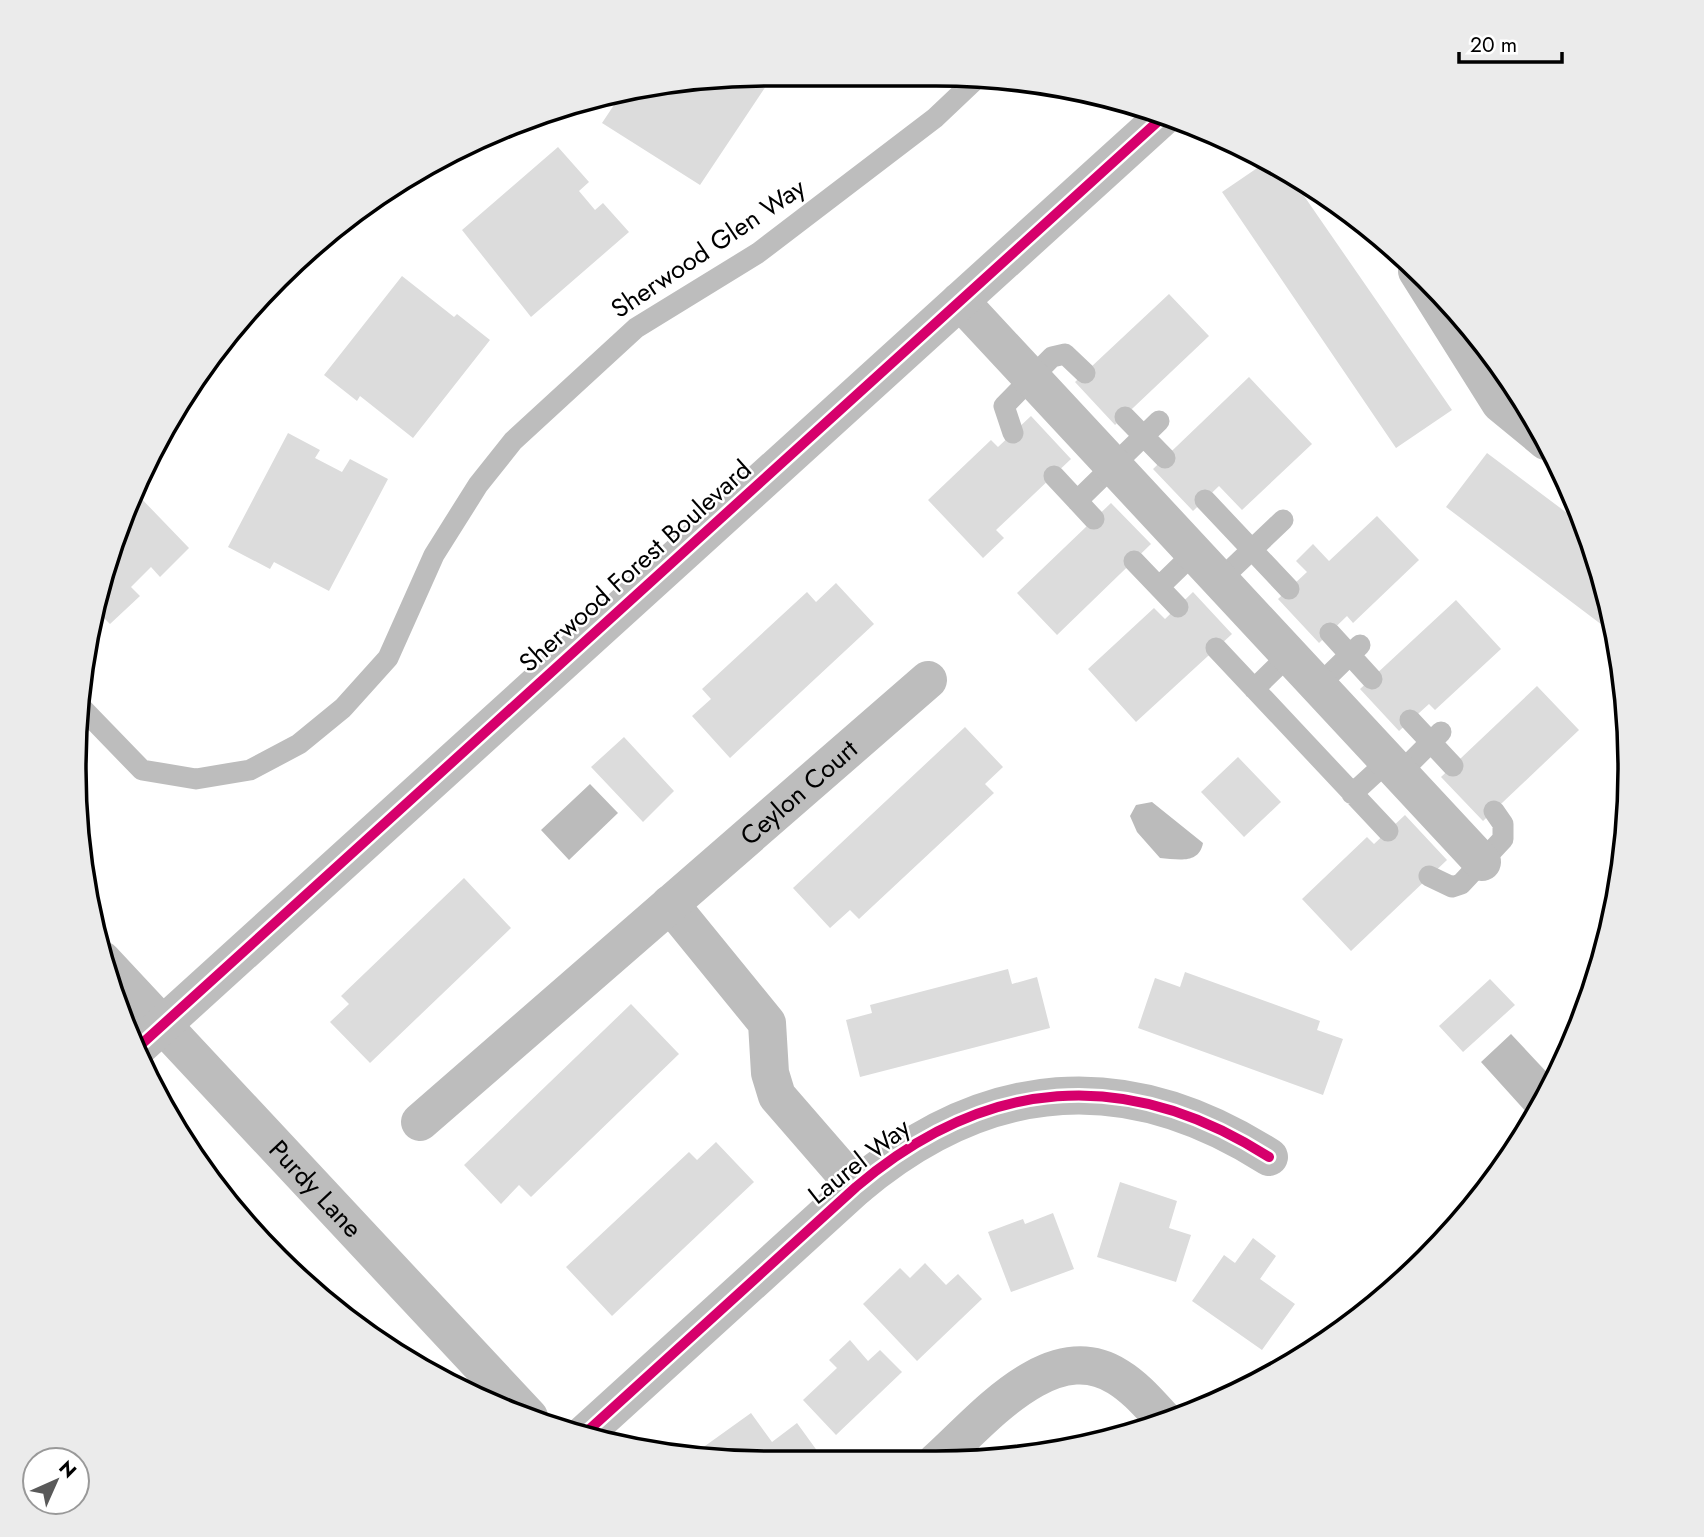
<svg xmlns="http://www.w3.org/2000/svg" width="1704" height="1537" viewBox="0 0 1704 1537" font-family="Jost,sans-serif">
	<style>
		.water { fill: #bbb }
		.building { fill: #dcdcdc }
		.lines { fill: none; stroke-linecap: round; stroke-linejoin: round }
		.service { stroke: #bdbdbd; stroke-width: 21 }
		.minor { stroke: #bdbdbd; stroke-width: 38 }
		.tertiary { stroke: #bdbdbd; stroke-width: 38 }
		.cycleway-casing { stroke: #fff; stroke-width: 15 }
		.cycleway { stroke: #d6006c; stroke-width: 10 }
		.labels { text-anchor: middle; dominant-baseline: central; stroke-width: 5; stroke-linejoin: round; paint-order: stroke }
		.street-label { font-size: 26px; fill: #000; stroke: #fff }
		.rim { fill: none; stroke: #000; stroke-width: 3.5 }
	</style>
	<rect width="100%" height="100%" fill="#fff"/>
	<!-- water -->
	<path class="water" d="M353,213L225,344L213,353L345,217Z
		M590,784L618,813L569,860L541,830Z
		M1152,802L1203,843C1199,865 1177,859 1160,858L1137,832L1130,816L1136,805Z
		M1511,1034L1554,1080L1544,1102L1529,1115L1481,1062Z"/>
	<!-- building -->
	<path class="building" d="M767,74L772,77L700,185L602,123L624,90L633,87Z
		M558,147L589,182L579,191L595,210L603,203L629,232L531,317L462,230Z
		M1269,160L1284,167L1452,410L1396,448L1222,192Z
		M402,276L454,317L457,314L490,340L413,438L360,396L357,401L324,375Z
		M1169,294L1209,336L1115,425L1075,382Z
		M1249,377L1312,444L1242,510L1219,486L1193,511L1153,469Z
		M1031,416L1071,459L996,530L1004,538L983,558L928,500L991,440L998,447Z
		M288,433L320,450L315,458L342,472L350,459L388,479L329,591L274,562L270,569L228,547Z
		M1487,453L1583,525L1607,589L1614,634L1446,507Z
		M135,492L189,548L160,577L151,567L131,587L140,596L110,624L95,609Z
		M1111,503L1151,544L1057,635L1017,593Z
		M1377,516L1419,560L1353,623L1347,616L1319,643L1278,599L1307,572L1296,561L1313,544L1329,561Z
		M836,583L874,624L730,758L692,716L711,699L702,689L807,592L816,602Z
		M1193,592L1232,634L1136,722L1088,669L1154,608L1165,619Z
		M1456,600L1501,649L1435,710L1429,704L1399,731L1360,689Z
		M1537,686L1579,730L1483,821L1441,777Z
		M965,727L1003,767L985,784L994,793L859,919L850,910L830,928L793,888Z
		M624,737L674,791L643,822L591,767Z
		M1238,757L1281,802L1244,837L1201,792Z
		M1405,815L1447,860L1351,951L1302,899L1367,837L1374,844Z
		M464,878L511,928L370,1063L330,1022L349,1004L341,996Z
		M1008,969L1012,984L1037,977L1050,1028L860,1077L846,1020L872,1013L870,1005Z
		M1185,972L1320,1021L1317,1030L1343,1039L1323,1095L1138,1028L1155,978L1180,987Z
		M1490,979L1515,1005L1463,1052L1439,1026Z
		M631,1004L679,1054L531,1197L519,1185L501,1204L464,1165Z
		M716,1142L754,1182L612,1316L566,1267L689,1152L697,1160Z
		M1120,1182L1177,1201L1169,1228L1191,1235L1176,1282L1097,1257Z
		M1053,1213L1074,1269L1011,1292L988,1232L1023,1219L1025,1224Z
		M1253,1238L1276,1256L1260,1279L1295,1304L1262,1350L1192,1301L1224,1255L1235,1263Z
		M925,1263L946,1285L958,1274L982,1299L917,1361L863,1304L900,1268L910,1278Z
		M850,1340L868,1361L880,1350L902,1372L836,1435L803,1400L837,1368L829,1360Z
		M1282,1357L1288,1364L1255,1384L1254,1383Z
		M751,1413L772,1442L797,1423L818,1452L804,1462H723L703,1459L698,1451Z"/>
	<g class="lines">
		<!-- service -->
		<path class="service" d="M1125,417L1165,458
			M1013,433L1004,406L1052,357L1065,354L1085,373
			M1054,476L1094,519
			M1205,500L1289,589
			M1077,501L1159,421
			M1134,561L1178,607
			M1221,579L1283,520
			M1159,587L1195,552
			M1330,633L1372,679
			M1216,648L1388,831
			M1319,685L1360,645
			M1254,689L1290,654
			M80,706L142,770L196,779L250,770L299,744L343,708L388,658L434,555L478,485L513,441L636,328L758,253L935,118L973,82
			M1410,720L1453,766
			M1400,773L1441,732
			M1352,794L1388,761
			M1429,876L1452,887L1461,884L1503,839V824L1494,811"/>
		<!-- minor -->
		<g class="minor">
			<path d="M1417,271L1500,403L1546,441"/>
			<path d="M960,301L1482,862"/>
			<path d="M670,904L767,1023L770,1073L777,1096L856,1187"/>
			<path id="s1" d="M420,1122L928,680"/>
			<path d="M581,1437L856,1187C986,1077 1125,1065 1269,1157"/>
			<path d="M936,1462C981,1422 1051,1334 1118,1377C1136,1388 1150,1405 1165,1421"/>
		</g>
		<!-- tertiary -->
		<g class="tertiary">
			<path id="s2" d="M102,960L529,1417"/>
			<path d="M135,1050L1165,115"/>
		</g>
		<!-- cycleway casing -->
		<g class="cycleway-casing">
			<path id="cycleway" d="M135,1050L1165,115
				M581,1437L856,1187C986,1077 1125,1065 1269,1157"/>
		</g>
		<!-- cycleway -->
		<use href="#cycleway" class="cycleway"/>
	</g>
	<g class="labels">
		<!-- street labels -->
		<g class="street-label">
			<text transform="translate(708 248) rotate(-34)">Sherwood Glen Way</text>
			<text transform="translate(635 566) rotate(-42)">Sherwood Forest Boulevard</text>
			<text stroke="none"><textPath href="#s1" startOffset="502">Ceylon Court</textPath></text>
			<text transform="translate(859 1161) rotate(-38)">Laurel Way</text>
			<text stroke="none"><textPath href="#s2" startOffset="313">Purdy Lane</textPath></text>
		</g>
	</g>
	<!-- crop -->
	<path d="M0 0H1704V1537H0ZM768 86H936A682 682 0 0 1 1618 768V769A682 682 0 0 1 936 1451H768A682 682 0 0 1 86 769V768A682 682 0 0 1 768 86Z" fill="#ebebeb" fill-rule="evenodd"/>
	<path class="rim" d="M768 86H936A682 682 0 0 1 1618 768V769A682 682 0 0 1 936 1451H768A682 682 0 0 1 86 769V768A682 682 0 0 1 768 86Z"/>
	<!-- north arrow -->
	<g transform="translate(56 1481) rotate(45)"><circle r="33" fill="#ffffff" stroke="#999999" stroke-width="2"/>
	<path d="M0-5L12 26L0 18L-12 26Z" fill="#595959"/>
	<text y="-10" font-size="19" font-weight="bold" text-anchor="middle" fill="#000000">N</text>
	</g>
	<!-- scale -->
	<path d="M1459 52v10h103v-10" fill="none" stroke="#000000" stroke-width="3.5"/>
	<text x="1470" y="52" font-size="21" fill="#000000" stroke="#ffffff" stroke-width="5" paint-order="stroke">20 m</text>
</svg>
